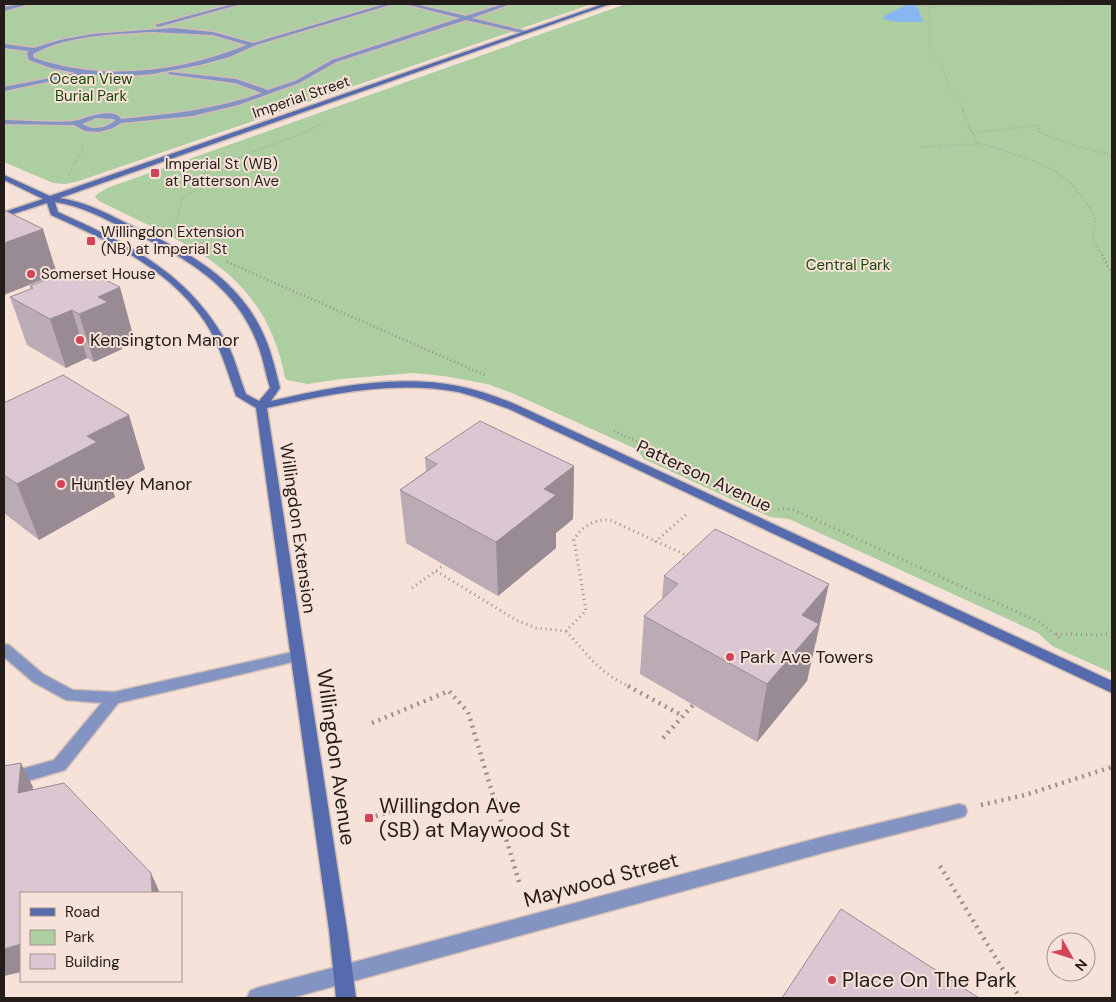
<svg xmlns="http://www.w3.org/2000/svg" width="1116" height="1002" viewBox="0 0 1116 1002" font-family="'DM Sans',sans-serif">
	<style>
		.green { fill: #adcea1 }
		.water { fill: #87b6f0 }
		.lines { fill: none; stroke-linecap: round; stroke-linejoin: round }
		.lane-casing { stroke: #d0beb5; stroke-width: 3 }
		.street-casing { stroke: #d0beb5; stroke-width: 3 }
		.secondary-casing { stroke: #d0beb5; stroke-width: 3 }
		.path-far4 { stroke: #9d8f87; stroke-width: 1; stroke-dasharray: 0.5 2; stroke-linecap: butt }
		.path-far3 { stroke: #9d8f87; stroke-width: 2; stroke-dasharray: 0.5 2.5; stroke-linecap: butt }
		.path-far2 { stroke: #9d8f87; stroke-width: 2.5; stroke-dasharray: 1 3; stroke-linecap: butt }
		.path-far1 { stroke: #9d8f87; stroke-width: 3; stroke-dasharray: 1 4; stroke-linecap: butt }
		.path { stroke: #9d8f87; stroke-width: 4.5; stroke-dasharray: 2 5; stroke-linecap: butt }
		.lane { fill: #8494c2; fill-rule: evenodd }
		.street { fill: #8494c2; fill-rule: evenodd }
		.secondary { fill: #566bad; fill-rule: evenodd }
		.wall { fill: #bbabb5 }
		.shaded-wall { fill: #998b93 }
		.building { fill: #dac7d2; stroke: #998b93 }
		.poi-dot { fill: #d34357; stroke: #f6e2d8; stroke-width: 2 }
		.labels { text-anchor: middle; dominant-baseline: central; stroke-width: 4; stroke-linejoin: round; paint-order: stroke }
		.far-park-label { font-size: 15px; fill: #1c4606; stroke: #f6e2d8 }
		.far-street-label { font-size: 15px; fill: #231c18; stroke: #f6e2d8 }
		.far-poi-label { font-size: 15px; fill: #231c18; stroke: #f6e2d8; text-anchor: start }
		.poi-label { font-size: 18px; fill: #231c18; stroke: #f6e2d8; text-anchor: start }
		.street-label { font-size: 18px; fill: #231c18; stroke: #f6e2d8 }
		.near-street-label { font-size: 21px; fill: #231c18; stroke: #f6e2d8 }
		.near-poi-label { font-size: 21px; fill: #231c18; stroke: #f6e2d8; text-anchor: start }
	</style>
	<rect width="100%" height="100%" fill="#f6e2d8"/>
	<!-- green -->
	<path class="green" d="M4,4H592L79,181L66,184L53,183L4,162Z
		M626,4H1112V673L1052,646L1038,633L789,519L770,517L644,459L636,449L512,393L487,384L444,376L413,373L341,379L307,384L287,380L285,378C265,270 187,245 99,201L95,197L97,194L107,188Z"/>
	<!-- water -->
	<path class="water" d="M908,4H926H915L914,6L918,7L923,22H898L883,19L884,16Z"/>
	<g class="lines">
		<!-- lane casing -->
		<g class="lane-casing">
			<path id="lane" d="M21,4H30L4,11V7Z
				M233,4H241L158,27L155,25Z
				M385,4H393L256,45L229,57L200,65L152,74L127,76L85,74L4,91V87L76,73L51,68L29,60L27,53L29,51L4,48V44L34,48L60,40L93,34L173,28L213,32L253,43ZM153,32L213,35L247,45C180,72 104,82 34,58L33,54C67,35 114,34 153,32Z
				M405,4H414L466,16L503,4H511L472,18L529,32L526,34L466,20L336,62L299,83L238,105L192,116L121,123L113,128L99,132L85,131L74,125L4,124V120C19,120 67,124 78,120C88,117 114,107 121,119C172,114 213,110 262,93L235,83L167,74L170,72L236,79L268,90L295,81L332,60L460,18ZM96,118L114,119L115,121C105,128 93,131 82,124Z
				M114,692L119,694L122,698L119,702L65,770L4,788V774L54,760L109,694Z"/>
		</g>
		<!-- street casing -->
		<g class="street-casing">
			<path id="street" d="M4,644L9,645L43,674L73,690L114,692L297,651L302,652L304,656L302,660L297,661L114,704L66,700L33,682L4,657Z
				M959,804L965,806L967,811L965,816L959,818L826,852L291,998H247L250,991L257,988L826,836Z"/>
		</g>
		<!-- secondary casing -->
		<g class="secondary-casing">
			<path id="secondary" d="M603,4H610L60,198C87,202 110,215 134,227C194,254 248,284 270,351C274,363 277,376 280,388L271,401C332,387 396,374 458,386C478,390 498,397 517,405L1112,681V693L509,409C492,403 475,396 458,392C394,380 329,394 267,408L347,930L356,998H336L329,930L256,408L236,396C227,371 220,345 205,322C169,268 108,241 51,215L47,203L4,217V212L43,199L4,180V175L50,196ZM55,202C82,206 105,219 129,231C186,257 239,287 260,351C264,363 266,376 270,388L259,401L246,394C240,379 236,362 229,347C191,274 129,244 58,212Z"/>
		</g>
		<!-- path-far4 -->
		<path class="path-far4" d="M906,4L929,7
			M1103,4H1112
			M623,6L630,4
			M964,112L960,102L950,91L942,64L930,52L929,7L1102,4"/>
		<!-- path-far3 -->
		<path class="path-far3" d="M963,111L976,142C1026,158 1070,165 1094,217C1097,223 1093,229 1093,235C1093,242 1100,250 1103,256
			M973,133L1038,125L1039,132L1072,145L1112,155
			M920,147L979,144
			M69,174L84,146
			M174,232L182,198L197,189L203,173L211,168L309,131L323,122"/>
		<!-- path-far2 -->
		<path class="path-far2" d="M1102,255L1112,274
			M227,262L487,376
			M614,431L643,444"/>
		<!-- path-far1 -->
		<path class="path-far1" d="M640,442L646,445L649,450
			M778,509H792L1039,622L1061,639
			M655,542L688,513
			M436,571L516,620L536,628L566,631L586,611L574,540C582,526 594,519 610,520L690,557
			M412,588L444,565
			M566,631C587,654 601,675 631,687
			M1056,634L1101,635L1112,633"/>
		<!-- path -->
		<path class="path" d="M628,686L683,716
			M372,723L449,691L468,712L520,885
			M663,738L693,705
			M981,805L1025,795L1112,767
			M369,818L390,812
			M940,866L1020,998"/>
		<!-- lane -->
		<use href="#lane" class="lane"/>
		<!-- street -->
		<use href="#street" class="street"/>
		<!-- secondary -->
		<use href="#secondary" class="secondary"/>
	</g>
	<!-- wall -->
	<path class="wall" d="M30,286L133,335L119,341L122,349L94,362L87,358L66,368L27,345L10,297L31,289Z
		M4,403L145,469L112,488L115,497L39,540L4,513Z
		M425,458L574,466L573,519L556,533V548L498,596L406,543L400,490L426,471Z
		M664,576L817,641L815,643L807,681L757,742L640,674L644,616L662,599Z"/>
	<!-- shaded-wall -->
	<path class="shaded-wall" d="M43,229L57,274L4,295V243Z
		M120,287L133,335L119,341L122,349L94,362L79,314L98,297Z
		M72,310L87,358L66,368L50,319Z
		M129,415L145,469L112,488L115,497L39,540L17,484L87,436Z
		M574,466L573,519L556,533V548L498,596L496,542L544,489Z
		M829,584L807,681L757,742L767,684L802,615Z
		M21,763L33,787L31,817L18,793Z
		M151,873L160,893H152Z
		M21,944V972L4,976V949Z"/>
	<!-- building -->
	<path class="building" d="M4,210L43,229L4,243Z
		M67,271L73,275L81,272L84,274L89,272L120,287L98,297L108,302L79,314L72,310L50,319L10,297L33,288L30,286Z
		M63,375L129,415L87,436L97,442L17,484L4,475V403Z
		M480,421L574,466L544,489L556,495L496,542L400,490L437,464L425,458Z
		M715,529L829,584L802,615L819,624L767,684L644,616L678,584L664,576Z
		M21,763L18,793L64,783L151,873L152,893H21V944L4,949V766Z
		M841,909L979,998H782Z"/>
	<!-- markers -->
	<g class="poi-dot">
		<rect x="150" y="168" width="10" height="10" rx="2.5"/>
		<rect x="86" y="236" width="10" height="10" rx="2.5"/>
		<circle cx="31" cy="274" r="5"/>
		<circle cx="80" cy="340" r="5"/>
		<circle cx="61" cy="484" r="5"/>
		<circle cx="730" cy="657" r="5"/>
		<rect x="364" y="813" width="10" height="10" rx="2.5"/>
		<circle cx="832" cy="980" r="5"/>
	</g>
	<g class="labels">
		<!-- far-park labels -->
		<g class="far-park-label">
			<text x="91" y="79">Ocean View<tspan x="91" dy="17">Burial Park</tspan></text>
			<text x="848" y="265">Central Park</text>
		</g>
		<!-- far-street labels -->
		<g class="far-street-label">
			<text transform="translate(301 97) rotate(-19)">Imperial Street</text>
		</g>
		<!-- far-poi labels -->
		<g class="far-poi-label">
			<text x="165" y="164">Imperial St (WB)<tspan x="165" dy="17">at Patterson Ave</tspan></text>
			<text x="101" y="232">Willingdon Extension<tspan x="101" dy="17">(NB) at Imperial St</tspan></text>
			<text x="41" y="274">Somerset House</text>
		</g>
		<!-- poi labels -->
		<g class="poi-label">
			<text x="90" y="340">Kensington Manor</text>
			<text x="71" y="484">Huntley Manor</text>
			<text x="740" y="657">Park Ave Towers</text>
		</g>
		<!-- street labels -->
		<g class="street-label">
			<text transform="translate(704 476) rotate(25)">Patterson Avenue</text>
			<text transform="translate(298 528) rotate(82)">Willingdon Extension</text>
		</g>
		<!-- near-street labels -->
		<g class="near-street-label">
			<text transform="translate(336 757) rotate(82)">Willingdon Avenue</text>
			<text transform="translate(601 880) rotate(-15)">Maywood Street</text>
		</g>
		<!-- near-poi labels -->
		<g class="near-poi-label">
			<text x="379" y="806">Willingdon Ave<tspan x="379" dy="24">(SB) at Maywood St</tspan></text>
			<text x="842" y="980">Place On The Park</text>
		</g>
	</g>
	<!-- border -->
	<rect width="1116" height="1002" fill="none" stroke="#231c18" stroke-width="10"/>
	<!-- legend -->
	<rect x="20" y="892" width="162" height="90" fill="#f6e2d8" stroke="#a2938b"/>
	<rect x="30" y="908" width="25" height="8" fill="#566bad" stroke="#a2938b"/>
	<text x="65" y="917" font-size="15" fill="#231c18">Road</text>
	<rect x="30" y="930" width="25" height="15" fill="#adcea1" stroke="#a2938b"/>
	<text x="65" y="942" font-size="15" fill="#231c18">Park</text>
	<rect x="30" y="954" width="25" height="15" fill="#dac7d2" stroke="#a2938b"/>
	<text x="65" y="967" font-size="15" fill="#231c18">Building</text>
	<!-- north arrow -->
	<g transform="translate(1071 957) rotate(129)"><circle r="24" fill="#f6e2d8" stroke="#a2938b"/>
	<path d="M0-4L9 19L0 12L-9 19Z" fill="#d34357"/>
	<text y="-8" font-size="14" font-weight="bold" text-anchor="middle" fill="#231c18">N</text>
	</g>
</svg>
